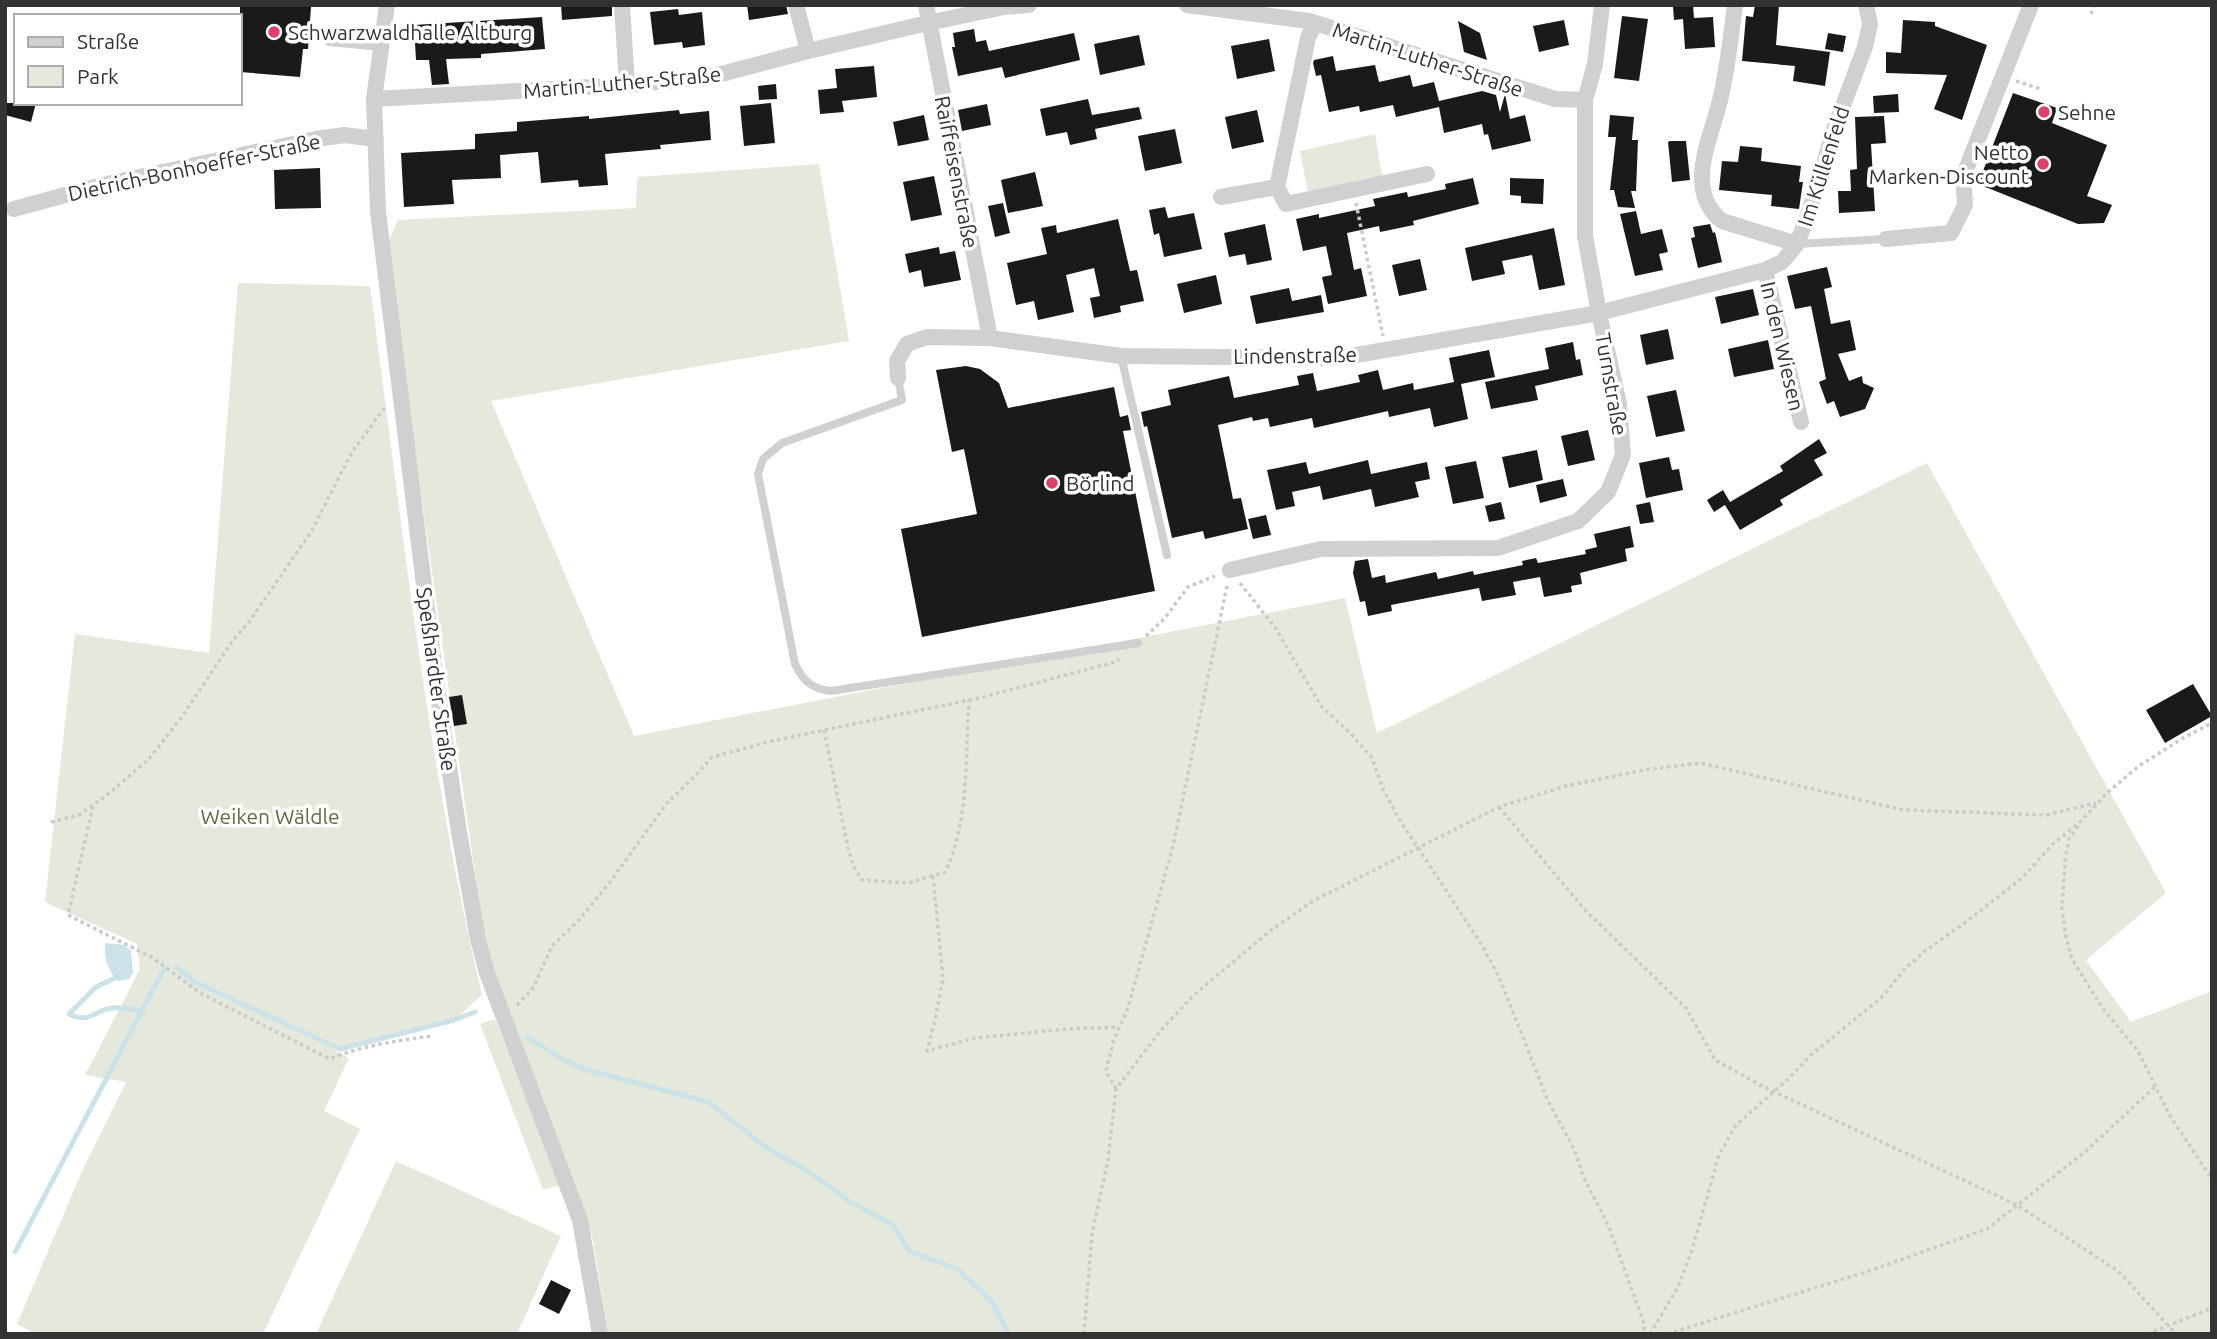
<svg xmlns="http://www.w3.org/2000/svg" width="2217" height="1339" viewBox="0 0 2217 1339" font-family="Ubuntu,sans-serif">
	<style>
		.green { fill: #e5e9dc }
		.water { fill: #cae2e8 }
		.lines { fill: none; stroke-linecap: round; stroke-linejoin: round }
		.stream { stroke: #cae2e8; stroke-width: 5 }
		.building { fill: #1a1a1a }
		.path { stroke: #cacaca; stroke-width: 3.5; stroke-dasharray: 3.5 3.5; stroke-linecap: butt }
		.lane { stroke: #d0d0d0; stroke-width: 8 }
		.street { stroke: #d0d0d0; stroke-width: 16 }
		.poi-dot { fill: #dc4269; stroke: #fff; stroke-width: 2.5 }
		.labels { text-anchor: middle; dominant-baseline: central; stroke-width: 7; stroke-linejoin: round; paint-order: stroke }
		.poi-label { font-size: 21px; fill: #333; stroke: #fff; text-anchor: start }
		.street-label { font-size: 21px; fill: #333; stroke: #fff }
		.park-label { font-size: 21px; fill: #5e6d41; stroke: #fff }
	</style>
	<rect width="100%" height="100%" fill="#fff"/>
	<!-- green -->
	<path class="green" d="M1375,134L1382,176L1308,193L1300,151Z
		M819,164L849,341L491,401L634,736L1345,598L1377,733L1927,463L2166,893L2086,960L2131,1022L2212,991V1334H608L593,1240L576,1187L500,997L481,917L386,246L398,220L636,208L637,177Z
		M238,283L370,286C402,523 427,762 482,995L454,1020L334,1050L349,1058L324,1111L360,1129L263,1334H35L17,1324L83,1169L126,1082L85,1075L140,969L137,944L45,902L75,634L209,653Z
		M495,1019L560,1185L543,1190L480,1024Z
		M396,1161L561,1236L517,1334H316Z"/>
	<!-- water -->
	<path class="water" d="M105,943L124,945L131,951L133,973L129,979L117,981C107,968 104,959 105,943Z"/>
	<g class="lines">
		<!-- stream -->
		<path class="stream" d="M176,967L195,982L340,1049L454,1020L475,1012
			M115,978L96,987L69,1014C90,1025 95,1009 113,1008C123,1007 134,1010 143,1011
			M527,1037L560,1058L584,1069L708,1102L767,1148L811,1173L849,1201L893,1225L909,1251L957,1269L991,1300L1009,1334
			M15,1252L164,969"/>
	</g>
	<!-- building -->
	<path class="building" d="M240,5H299L311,7L308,49H303L300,77L240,72Z
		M561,5H612V16L562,20Z
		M747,5H786L788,14L749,20Z
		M1693,5L1694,18L1713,17L1715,47L1685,49L1683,19L1674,20L1673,6Z
		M1755,5H1779L1776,45L1830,52L1825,86L1793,81L1795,66L1742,61L1746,16L1753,17Z
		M678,9L679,15L702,12L705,45L683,48L682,42L654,45L650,12Z
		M1622,16L1648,19L1639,81L1614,78Z
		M542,17L545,49L481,54V58L446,59L449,84L432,85L429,60H416L414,25Z
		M1564,20L1569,45L1539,52L1533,26Z
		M1903,20L1935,22V26L1987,45L1962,120L1934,109L1947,75L1886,73V52L1901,53Z
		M1458,21L1480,33L1487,60L1464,52Z
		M974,29L976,42L986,40L989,51L1074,33L1080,60L1005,78L1002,67L958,76L952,47H955L953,33Z
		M1828,33L1846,36L1843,52L1825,49Z
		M1139,35L1145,65L1100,75L1094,44Z
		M1269,39L1275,71L1237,79L1231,46Z
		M1333,56L1336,71L1375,65L1379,82L1410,75L1413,87L1434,82L1439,101L1482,91L1496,95L1500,112L1505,94L1510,119L1525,115L1531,141L1492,150L1488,134L1484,135L1482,124L1444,133L1439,107L1396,117L1393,105L1360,112L1359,106L1329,112L1321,75L1316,76L1313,63L1314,60Z
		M874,66L877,97L842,101L844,112L820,114L818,90L837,88L835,69Z
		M776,84L777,99L759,100L758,86Z
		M2013,93L2057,108L2052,123L2107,145L2087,196L2112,205L2104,223L2078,224L1978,184Z
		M1898,94L1899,112L1874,113L1873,96Z
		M1088,99L1092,115L1139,107L1142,119L1095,129L1097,139L1070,145L1067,132L1046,136L1040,109Z
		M5,103H36L31,122L5,115Z
		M771,103L775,143L744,146L740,106Z
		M987,104L991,125L962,131L958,110Z
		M679,110L680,114L709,111L711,140L660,145L661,149L605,154L608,185L579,187L578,180L541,183L538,152L500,155L501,178L452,180L454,204L404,207L401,153L475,149V134L517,131V122L589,116V119Z
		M1257,110L1264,142L1232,149L1225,117Z
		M924,115L929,140L898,146L893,122Z
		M1610,115L1634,117L1632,140H1638L1636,191H1631L1635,208L1618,207L1614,190H1610L1616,137H1608Z
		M1884,116L1886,143L1871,144L1875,211L1839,213L1838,191H1851L1850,170L1857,169L1855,117Z
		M1175,129L1182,163L1145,171L1138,136Z
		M1670,141H1686L1690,180L1672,182L1668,142Z
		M1740,146L1762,148L1761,161L1801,166L1799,182H1803L1799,209L1771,206L1772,195L1719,190L1722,161L1738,162Z
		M320,168L321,208L275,209L274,170Z
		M1035,172L1043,206L1008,213L1001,180Z
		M934,176L942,215L911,221L903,182Z
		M1473,178L1479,204L1413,221L1414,225L1380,232L1379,226L1347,233L1354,270L1361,268L1367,296L1328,304L1322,277L1332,275L1326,246L1303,251L1296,219L1319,214V218L1375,206L1373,199L1407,192L1408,197L1446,189L1445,184Z
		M1510,178L1544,179L1543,204L1521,203V196L1510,195Z
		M1003,203L1010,233L995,237L988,206Z
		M1165,207L1168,218L1194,213L1202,249L1164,257L1159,233L1154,235L1149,210Z
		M1636,211L1641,234L1662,229L1668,252L1659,254L1663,270L1635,276L1620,214Z
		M1118,219L1130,271L1137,270L1144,301L1120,306L1121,312L1094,318L1090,298L1100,296L1094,268L1066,275L1074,312L1038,320L1034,301L1016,305L1007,263L1047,254L1041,228L1056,225L1057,233Z
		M1265,224L1272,260L1247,265L1245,254L1229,257L1224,233Z
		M1710,224L1713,233L1715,232L1722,262L1698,268L1691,238L1695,237L1693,227Z
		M1554,228L1565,285L1539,290L1532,255L1502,261L1505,274L1472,281L1465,248Z
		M939,247L940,254L955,251L961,280L924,287L921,270L909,273L905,254Z
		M1420,259L1427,290L1399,296L1392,265Z
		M1827,267L1832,287L1824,289L1831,324L1850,320L1856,350L1838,354L1849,381L1862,376L1863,383L1874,388L1865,409L1840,417L1834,401L1827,404L1819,382L1826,379L1811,306L1795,309L1787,276Z
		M1216,275L1222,304L1184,313L1177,284Z
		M1289,288L1292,301L1321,295L1324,312L1256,324L1250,296Z
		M1753,289L1759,315L1721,324L1715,297Z
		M1668,329L1674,359L1646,365L1640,335Z
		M1768,340L1774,369L1734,377L1728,349Z
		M1573,342L1576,360L1580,359L1583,375L1535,386L1538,400L1491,409L1485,382L1549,369L1545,348Z
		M1489,350L1495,377L1461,384L1468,419L1434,427L1430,408L1389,417L1388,411L1314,428L1312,418L1270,427L1268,418L1253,421L1252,417L1218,425L1233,499L1241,498L1248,529L1205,539L1203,531L1172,538L1147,426L1144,427L1141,412L1171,405L1168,390L1229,376L1234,398L1299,385L1297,376L1313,373L1317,391L1360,382L1358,375L1378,370L1383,390L1413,383L1414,390L1454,382L1449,358Z
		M966,366L980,369L999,383L1008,408L1114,387L1120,417L1128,415L1131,430L1123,431L1155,591L922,637L901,529L977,514L964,449L952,452L936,370Z
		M1676,390L1685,431L1656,437L1647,396Z
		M1588,430L1595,460L1568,466L1561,436Z
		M1819,439L1827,453L1814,460L1823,475L1780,500L1783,505L1740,530L1725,505L1714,512L1707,500L1723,490L1730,502L1783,471L1780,466Z
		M1537,450L1543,480L1509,488L1502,457Z
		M1669,457L1672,470L1679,469L1683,490L1646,498L1639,463Z
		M1368,460L1371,474L1427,462L1430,479L1415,482L1419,497L1375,507L1371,489L1323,500L1320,486L1292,492L1295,506L1276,510L1267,470L1306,462L1309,474Z
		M1476,461L1484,498L1453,504L1445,467Z
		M1563,479L1567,496L1540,503L1536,485Z
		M1501,502L1505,519L1489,522L1485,506Z
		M1650,502L1654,522L1640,524L1636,505Z
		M1266,515L1271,535L1253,539L1248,519Z
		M1630,526L1634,547L1625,549L1627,561L1580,573L1582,584L1571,586L1572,592L1544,597L1540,577L1513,582L1516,595L1482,601L1479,588L1391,605L1392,611L1368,616L1365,601L1360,602L1353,573L1355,561L1368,559L1372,578L1385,575L1386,583L1436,572L1438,579L1473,571L1474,575L1523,565L1522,561L1536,558L1538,563L1586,554L1585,550L1597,547L1594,534Z
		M2193,684L2212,716L2165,743L2146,710Z
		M462,695L467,724L454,726L449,697Z
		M551,1280L571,1290L559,1314L539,1304Z"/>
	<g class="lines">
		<!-- path -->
		<path class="path" d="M2091,14L2094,5
			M2016,81L2041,89
			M1356,203L1383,336
			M1240,583L1276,629L1321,706L1351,734L1372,758L1383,789L1399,819L1482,945L1499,977L1548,1101L1574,1149L1584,1178L1609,1227L1643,1320L1645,1334
			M1146,636L1164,619L1188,587L1215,576
			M824,730L848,848L854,867L862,880L908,883L945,872C970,819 965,757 969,700
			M93,806L68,915L153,958L200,993L330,1059C363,1045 397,1041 431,1036
			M1499,807L1586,911L1686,1008L1715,1060L1764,1087L2017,1205L2118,1271L2176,1334
			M51,822L79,815L107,795L148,760L181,718L233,640L249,622L311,532L352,452L385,407
			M2078,826L2069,839L2065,861L2062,908L2066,937L2072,959L2103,1009L2138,1051L2170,1116L2212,1179
			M933,876L943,978L935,1020L927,1051L975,1038L1067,1029L1119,1027
			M517,1005L532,990L552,946L581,918L610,882L667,803L695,776L712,757L772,741L979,698L1115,662L1119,659
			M1116,1089L1106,1071L1114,1039L1127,1011L1173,846L1227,586
			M1084,1334L1092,1233L1108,1160L1116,1089L1162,1029L1194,995L1270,931L1313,901L1499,807L1566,786L1644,770L1700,763L1904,810L2046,815L2096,803
			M1650,1334L1678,1287L1692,1250L1719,1155L1736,1125L1787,1080L1812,1054L1881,998L1906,968L1925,951L1966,922L2022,878L2052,845L2081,821L2108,792L2139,766L2183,738L2212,723
			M1667,1334L1869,1271L1987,1229L2086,1151L2156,1086
			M2147,1334L2212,1308"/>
		<!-- lane -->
		<path class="lane" d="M329,42L381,47
			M1797,244L1886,239
			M1121,356L1167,555
			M898,378L902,400L782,443L763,459L758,474L795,664C803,681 812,689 831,691L1138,643"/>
		<!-- street -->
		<path class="street" d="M387,5L374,99L378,212L436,682L459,832L478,939L487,973L580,1220L600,1334
			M622,5L627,85
			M796,5L808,51
			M926,5L990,338
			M1187,5L1309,21L1555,99L1585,100
			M1735,5C1731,36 1728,65 1721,96C1713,135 1682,189 1722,221L1797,244
			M374,99L627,85L714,76L808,51L928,23L1004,7L1029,5
			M1277,187L1308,38L1315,23
			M1277,187L1286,204L1427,174
			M1221,197L1277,187
			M14,209L102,185L316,139L344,135L376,139
			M1886,239L1951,233L1965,205L1963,177L2031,5
			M1765,270L1801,422
			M898,378L897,361L907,344L927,337L990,338L1121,356L1339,358L1599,313L1765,270L1782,262L1797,244L1809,212L1835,127L1865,47L1870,24L1866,5
			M1230,570L1321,549L1498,548L1578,521L1608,492L1623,455L1619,404L1599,313L1585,236V100L1595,64L1602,5"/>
	</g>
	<!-- markers -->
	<g class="poi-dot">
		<circle cx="274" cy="32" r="7"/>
		<circle cx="2044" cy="112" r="7"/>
		<circle cx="2043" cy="164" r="7"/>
		<circle cx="1052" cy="483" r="7"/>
	</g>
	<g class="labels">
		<!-- poi labels -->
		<g class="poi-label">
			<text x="288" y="32">Schwarzwaldhalle Altburg</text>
			<text x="2058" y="112">Sehne</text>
			<text x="2029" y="152" text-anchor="end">Netto<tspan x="2029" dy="24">Marken-Discount</tspan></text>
			<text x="1066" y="483">Börlind</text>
		</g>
		<!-- street labels -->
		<g class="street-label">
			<text transform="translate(1428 59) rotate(18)">Martin-Luther-Straße</text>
			<text transform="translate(622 82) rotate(-5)">Martin-Luther-Straße</text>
			<text transform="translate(1823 166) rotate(-72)">Im Küllenfeld</text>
			<text transform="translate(194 167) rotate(-12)">Dietrich-Bonhoeffer-Straße</text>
			<text transform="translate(957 172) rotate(79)">Raiffeisenstraße</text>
			<text transform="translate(1783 346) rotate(77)">In den Wiesen</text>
			<text transform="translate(1295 355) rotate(-1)">Lindenstraße</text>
			<text transform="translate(1612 384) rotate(80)">Turnstraße</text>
			<text transform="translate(437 679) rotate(82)">Speßhardter Straße</text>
		</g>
		<!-- park labels -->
		<g class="park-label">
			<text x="270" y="816">Weiken Wäldle</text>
		</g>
	</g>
	<!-- border -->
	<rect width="2217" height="1339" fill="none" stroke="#333333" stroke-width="14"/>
	<!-- legend -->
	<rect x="14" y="14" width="228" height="91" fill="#ffffff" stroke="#adadad" stroke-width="2"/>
	<rect x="28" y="37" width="35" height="10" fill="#d0d0d0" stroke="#adadad" stroke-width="2"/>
	<text x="77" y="49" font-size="21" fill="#333333">Straße</text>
	<rect x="28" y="66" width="35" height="21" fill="#e5e9dc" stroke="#adadad" stroke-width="2"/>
	<text x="77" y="84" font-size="21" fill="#333333">Park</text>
</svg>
